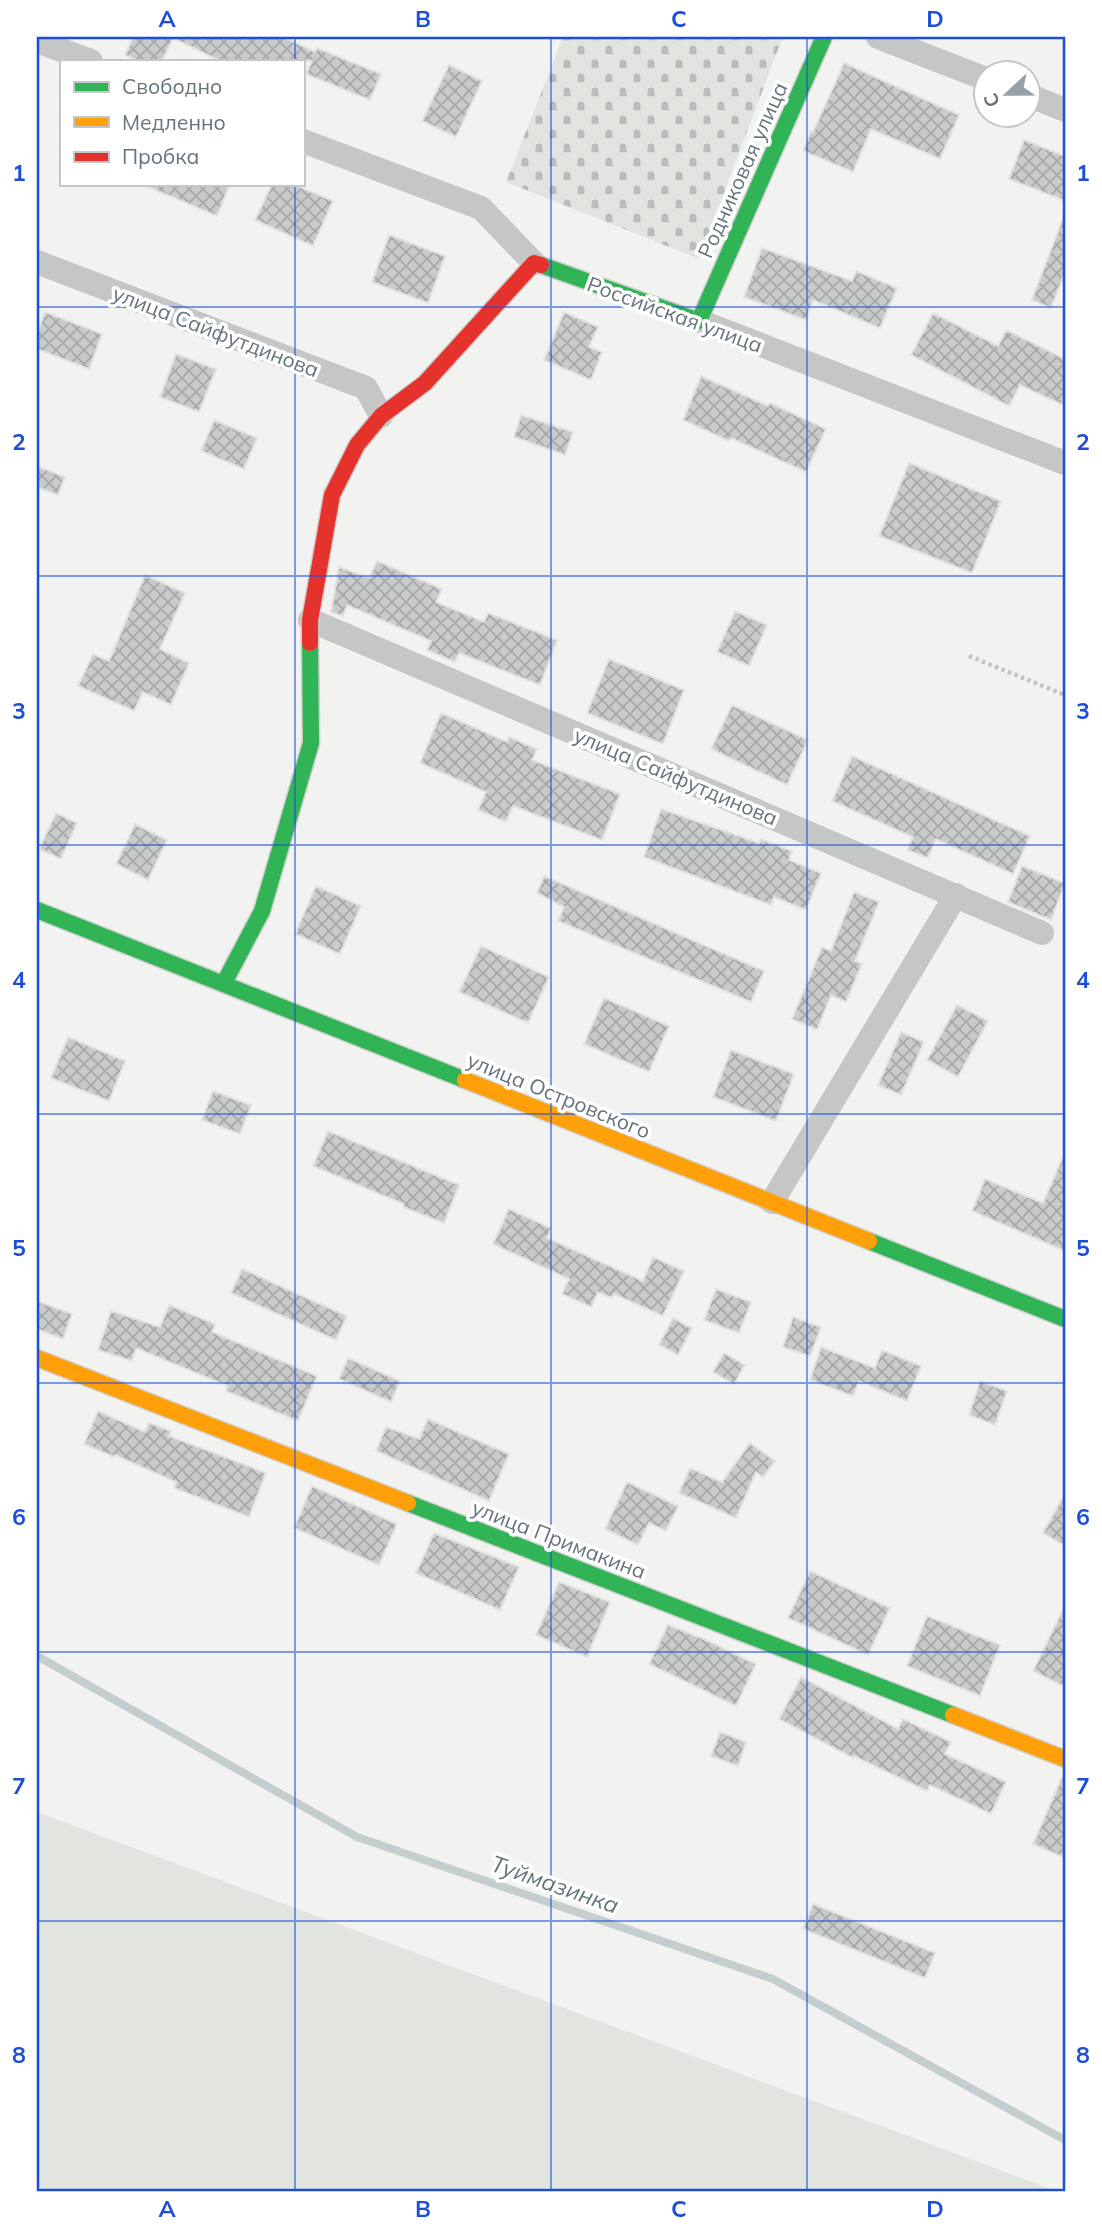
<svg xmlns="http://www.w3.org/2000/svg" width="1102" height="2228" viewBox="0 0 1102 2228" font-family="Mulish,sans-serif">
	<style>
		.cemetery { fill: url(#cemetery-stones) }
		.garden { fill: #e1e4df }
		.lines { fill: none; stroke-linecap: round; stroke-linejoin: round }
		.stream { stroke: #c4cecf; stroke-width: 8 }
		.building { fill: url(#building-cross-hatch); stroke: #e2e2e1; stroke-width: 2 }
		.fast-casing { stroke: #cecfcf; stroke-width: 19 }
		.slow-casing { stroke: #cecfcf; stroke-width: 19 }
		.jam-casing { stroke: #cecfcf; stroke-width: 19 }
		.path { stroke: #c3c4c4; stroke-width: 4.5; stroke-dasharray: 3.5 3.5; stroke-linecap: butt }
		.street { stroke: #c5c6c6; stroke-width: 24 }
		.fast { stroke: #30b455; stroke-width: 16 }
		.slow { stroke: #ff9f0a; stroke-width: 16 }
		.jam { stroke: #e5322d; stroke-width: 16 }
		.grid { fill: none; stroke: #1d4ed8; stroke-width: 2; stroke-opacity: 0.55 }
		.labels { text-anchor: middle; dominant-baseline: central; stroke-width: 7; stroke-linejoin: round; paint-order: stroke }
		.street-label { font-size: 21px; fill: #66747d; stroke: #fff }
		.water-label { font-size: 23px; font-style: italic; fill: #62767b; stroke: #fff }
		.neatline { fill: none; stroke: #1d4ed8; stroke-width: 2.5 }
		.grid-label { font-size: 23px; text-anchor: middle; font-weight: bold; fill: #1d4ed8 }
	</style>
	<defs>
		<pattern id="cemetery-stones" width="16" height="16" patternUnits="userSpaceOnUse" patternTransform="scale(1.75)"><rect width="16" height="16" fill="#e1e4df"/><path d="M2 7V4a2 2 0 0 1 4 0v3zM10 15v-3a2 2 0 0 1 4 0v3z" fill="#babdba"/></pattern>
		<pattern id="building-cross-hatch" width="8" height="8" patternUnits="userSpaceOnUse" patternTransform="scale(1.75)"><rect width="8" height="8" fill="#c9caca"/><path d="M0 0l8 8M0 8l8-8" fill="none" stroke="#a7a9a9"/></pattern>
	</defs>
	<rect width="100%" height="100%" fill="#f2f2f1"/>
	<!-- cemetery -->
	<path class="cemetery" d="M563,37H777L782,39L699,259L506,182Z"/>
	<!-- garden -->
	<path class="garden" d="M37,1812L1056,2191H37Z"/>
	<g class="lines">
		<!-- stream -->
		<path class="stream" d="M37,1656L357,1837L773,1979L1065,2140"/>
	</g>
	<!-- building -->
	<path class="building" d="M133,37H284L315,52L317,48L381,74L370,100L306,74L312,61H220L173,38L162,61H138L125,55Z
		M844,63L959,115L940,159L871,129L853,172L803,151L811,131L813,132Z
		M449,65L482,81L456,137L422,121Z
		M1024,140L1065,156V201L1009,179Z
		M141,184H230L217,216Z
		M272,184H293L333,201L313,246L255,220Z
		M1063,218L1065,219V272L1051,308L1032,300Z
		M389,235L445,256L428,303L372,282Z
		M762,248L852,281L856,271L897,288L880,328L813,300L806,320L744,297Z
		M45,312L102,334L89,369L37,349V334Z
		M564,312L598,327L589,347L602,352L591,380L544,360Z
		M933,313L998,346L1006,330L1065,359V406L1020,385L1009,406L911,355Z
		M176,354L216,369L199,412L160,397Z
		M701,376L768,406L770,403L826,429L806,472L731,438L729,441L683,420Z
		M521,415L573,432L565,455L514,437Z
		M214,420L257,438L244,469L201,451Z
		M909,463L1001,501L972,573L879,536Z
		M37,466L65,477L58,495L37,487Z
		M377,561L442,589L436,602L484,622L488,613L557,640L540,685L459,653L455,662L427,650L431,641L347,605L343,616L331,612L339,567L369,578Z
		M145,575L185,593L160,649L189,663L171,705L143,692L134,711L78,686L93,654L109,661Z
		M735,611L767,625L749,666L717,652Z
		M609,659L684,690L663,744L587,713Z
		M732,705L808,740L787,785L711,749Z
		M441,713L507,742L509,737L537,749L532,760L620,794L602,840L513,806L506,822L478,810L486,792L420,763Z
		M852,756L1030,836L1013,874L936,839L928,858L907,850L913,837L832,801Z
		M661,809L759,843L761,839L792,851L789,860L821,873L806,910L774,897L771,905L644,857Z
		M56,813L77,823L61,859L39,849Z
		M135,824L167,840L148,880L116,864Z
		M1022,866L1065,883L1051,920L1008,902Z
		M544,876L764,971L751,1002L558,921L564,907L537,893Z
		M316,886L361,906L340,954L295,934Z
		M854,892L879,902L855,961L862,964L846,1002L831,995L817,1030L792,1019L822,947L831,951Z
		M481,946L549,977L528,1023L459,992Z
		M604,998L669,1026L649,1072L584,1044Z
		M957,1005L988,1021L958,1077L927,1060Z
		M901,1032L924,1042L901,1095L878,1085Z
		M68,1037L125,1061L109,1101L51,1078Z
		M731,1050L794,1074L776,1121L713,1097Z
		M213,1091L251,1105L240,1134L202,1120Z
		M328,1131L459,1185L444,1223L403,1207L404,1204L313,1166Z
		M1065,1152V1251L972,1211L985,1179L1043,1203Z
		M509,1209L551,1228L547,1238L643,1281L653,1257L684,1271L663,1316L614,1294L612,1298L598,1292L591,1307L562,1294L569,1279L493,1244Z
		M242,1269L347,1316L336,1340L231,1293Z
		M716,1289L751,1302L739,1333L704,1320Z
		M37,1301L72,1314L63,1339L37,1329Z
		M169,1305L215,1324L212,1332L317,1376L298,1421L226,1391L228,1386L136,1348L132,1361L98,1350L111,1311L160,1327Z
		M793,1317L821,1327L810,1356L783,1347Z
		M673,1318L692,1328L678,1355L659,1345Z
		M821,1347L875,1368L882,1350L921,1366L907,1401L859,1381L853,1396L810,1380Z
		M724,1353L745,1365L734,1384L713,1372Z
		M348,1358L400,1381L391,1402L339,1379Z
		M980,1381L1007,1391L995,1425L969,1415Z
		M98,1411L145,1432L149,1423L171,1431L169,1436L266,1473L249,1517L174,1488L176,1482L115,1455L114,1457L84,1444Z
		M428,1419L509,1454L489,1501L376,1451L386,1427L419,1439Z
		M750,1443L775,1461L763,1477L756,1472L736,1518L679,1493L690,1468L722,1482Z
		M627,1482L678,1506L666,1531L649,1523L638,1545L605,1529Z
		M312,1486L397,1524L379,1565L294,1528Z
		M1065,1493V1546L1043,1533Z
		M434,1533L519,1567L500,1610L416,1573Z
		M810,1571L890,1608L868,1655L788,1618Z
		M559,1582L610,1602L587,1657L536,1635Z
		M1065,1605V1687L1033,1671Z
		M927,1616L1000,1645L980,1696L907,1666Z
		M668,1625L706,1640L756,1664L736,1706L649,1664Z
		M801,1677L898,1729L903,1719L951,1742L945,1754L1006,1782L991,1814L930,1785L927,1791L854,1756L853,1758L779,1719Z
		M720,1732L746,1742L738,1766L711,1756Z
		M1062,1777L1065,1778V1858L1033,1844Z
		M813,1904L935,1953L925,1978L803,1929Z"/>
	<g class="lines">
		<!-- fast casing -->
		<g class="fast-casing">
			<path id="fast" d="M541,265L699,321L824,37
				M37,910L465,1080
				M224,983L262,911L311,743L310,643
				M869,1241L1065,1319
				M408,1503L953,1715"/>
		</g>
		<!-- slow casing -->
		<g class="slow-casing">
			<path id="slow" d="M465,1080L869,1241
				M37,1358L408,1503
				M953,1715L1065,1759"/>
		</g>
		<!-- jam casing -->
		<g class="jam-casing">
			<path id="jam" d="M310,643V620L332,495L357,445L381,416L425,383L534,263L541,265"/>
		</g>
		<!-- path -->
		<path class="path" d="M969,656L1065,695"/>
		<!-- street -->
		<path class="street" d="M878,37L986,79
			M37,41L91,61
			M1028,95L1065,110
			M303,141L481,208L534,263
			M37,262L366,388L381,416
			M699,321L1065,463
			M310,620L1042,933
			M772,1202L956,895"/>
		<!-- fast -->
		<use href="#fast" class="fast"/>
		<!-- slow -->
		<use href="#slow" class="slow"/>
		<!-- jam -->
		<use href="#jam" class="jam"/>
	</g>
	<!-- grid -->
	<path class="grid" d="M295,37V61M551,37V2191M807,37V2191M295,184V2191M37,307H1065M37,576H1065M37,845H1065M37,1114H1065M37,1383H1065M37,1652H1065M37,1921H1065"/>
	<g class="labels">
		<!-- street labels -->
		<g class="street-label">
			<text transform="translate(742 170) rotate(-66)">Родниковая улица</text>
			<text transform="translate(675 314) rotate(20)">Российская улица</text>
			<text transform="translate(216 331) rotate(21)">улица Сайфутдинова</text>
			<text transform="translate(676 776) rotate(23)">улица Сайфутдинова</text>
			<text transform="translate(559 1095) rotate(22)">улица Островского</text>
			<text transform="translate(559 1539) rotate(21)">улица Примакина</text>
		</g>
		<!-- water labels -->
		<g class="water-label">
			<text transform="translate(555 1884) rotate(19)">Туймазинка</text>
		</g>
	</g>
	<!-- border -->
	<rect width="1102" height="2228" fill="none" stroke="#ffffff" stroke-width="77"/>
	<!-- legend -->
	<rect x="60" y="60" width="245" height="126" fill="#ffffff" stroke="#c2c7cb" stroke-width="2"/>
	<rect x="74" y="82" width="35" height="10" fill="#30b455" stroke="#c2c7cb" stroke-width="2"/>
	<text x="122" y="94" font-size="21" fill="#66747d">Свободно</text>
	<rect x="74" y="117" width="35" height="10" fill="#ff9f0a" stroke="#c2c7cb" stroke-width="2"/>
	<text x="122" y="130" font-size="21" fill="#66747d">Медленно</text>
	<rect x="74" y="152" width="35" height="10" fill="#e5322d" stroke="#c2c7cb" stroke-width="2"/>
	<text x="122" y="164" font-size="21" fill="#66747d">Пробка</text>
	<!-- north arrow -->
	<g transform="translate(1007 94) rotate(248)"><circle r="33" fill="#ffffff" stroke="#c2c7cb" stroke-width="2"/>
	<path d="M0-5L12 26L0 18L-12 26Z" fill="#97a0a6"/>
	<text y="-10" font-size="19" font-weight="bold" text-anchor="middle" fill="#66747d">С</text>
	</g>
	<rect x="38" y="38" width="1026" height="2152" class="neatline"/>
	<g class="grid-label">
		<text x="167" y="27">A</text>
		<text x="423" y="27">B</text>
		<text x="679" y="27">C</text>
		<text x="935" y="27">D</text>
		<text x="19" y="181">1</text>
		<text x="1083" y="181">1</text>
		<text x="19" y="450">2</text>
		<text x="1083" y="450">2</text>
		<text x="19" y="719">3</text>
		<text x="1083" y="719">3</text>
		<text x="19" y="988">4</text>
		<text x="1083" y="988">4</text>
		<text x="19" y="1256">5</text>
		<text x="1083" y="1256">5</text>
		<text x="19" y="1525">6</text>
		<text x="1083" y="1525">6</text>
		<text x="19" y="1794">7</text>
		<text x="1083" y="1794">7</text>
		<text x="19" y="2063">8</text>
		<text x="1083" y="2063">8</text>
		<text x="167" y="2217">A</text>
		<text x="423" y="2217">B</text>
		<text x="679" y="2217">C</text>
		<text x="935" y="2217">D</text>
	</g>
</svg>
